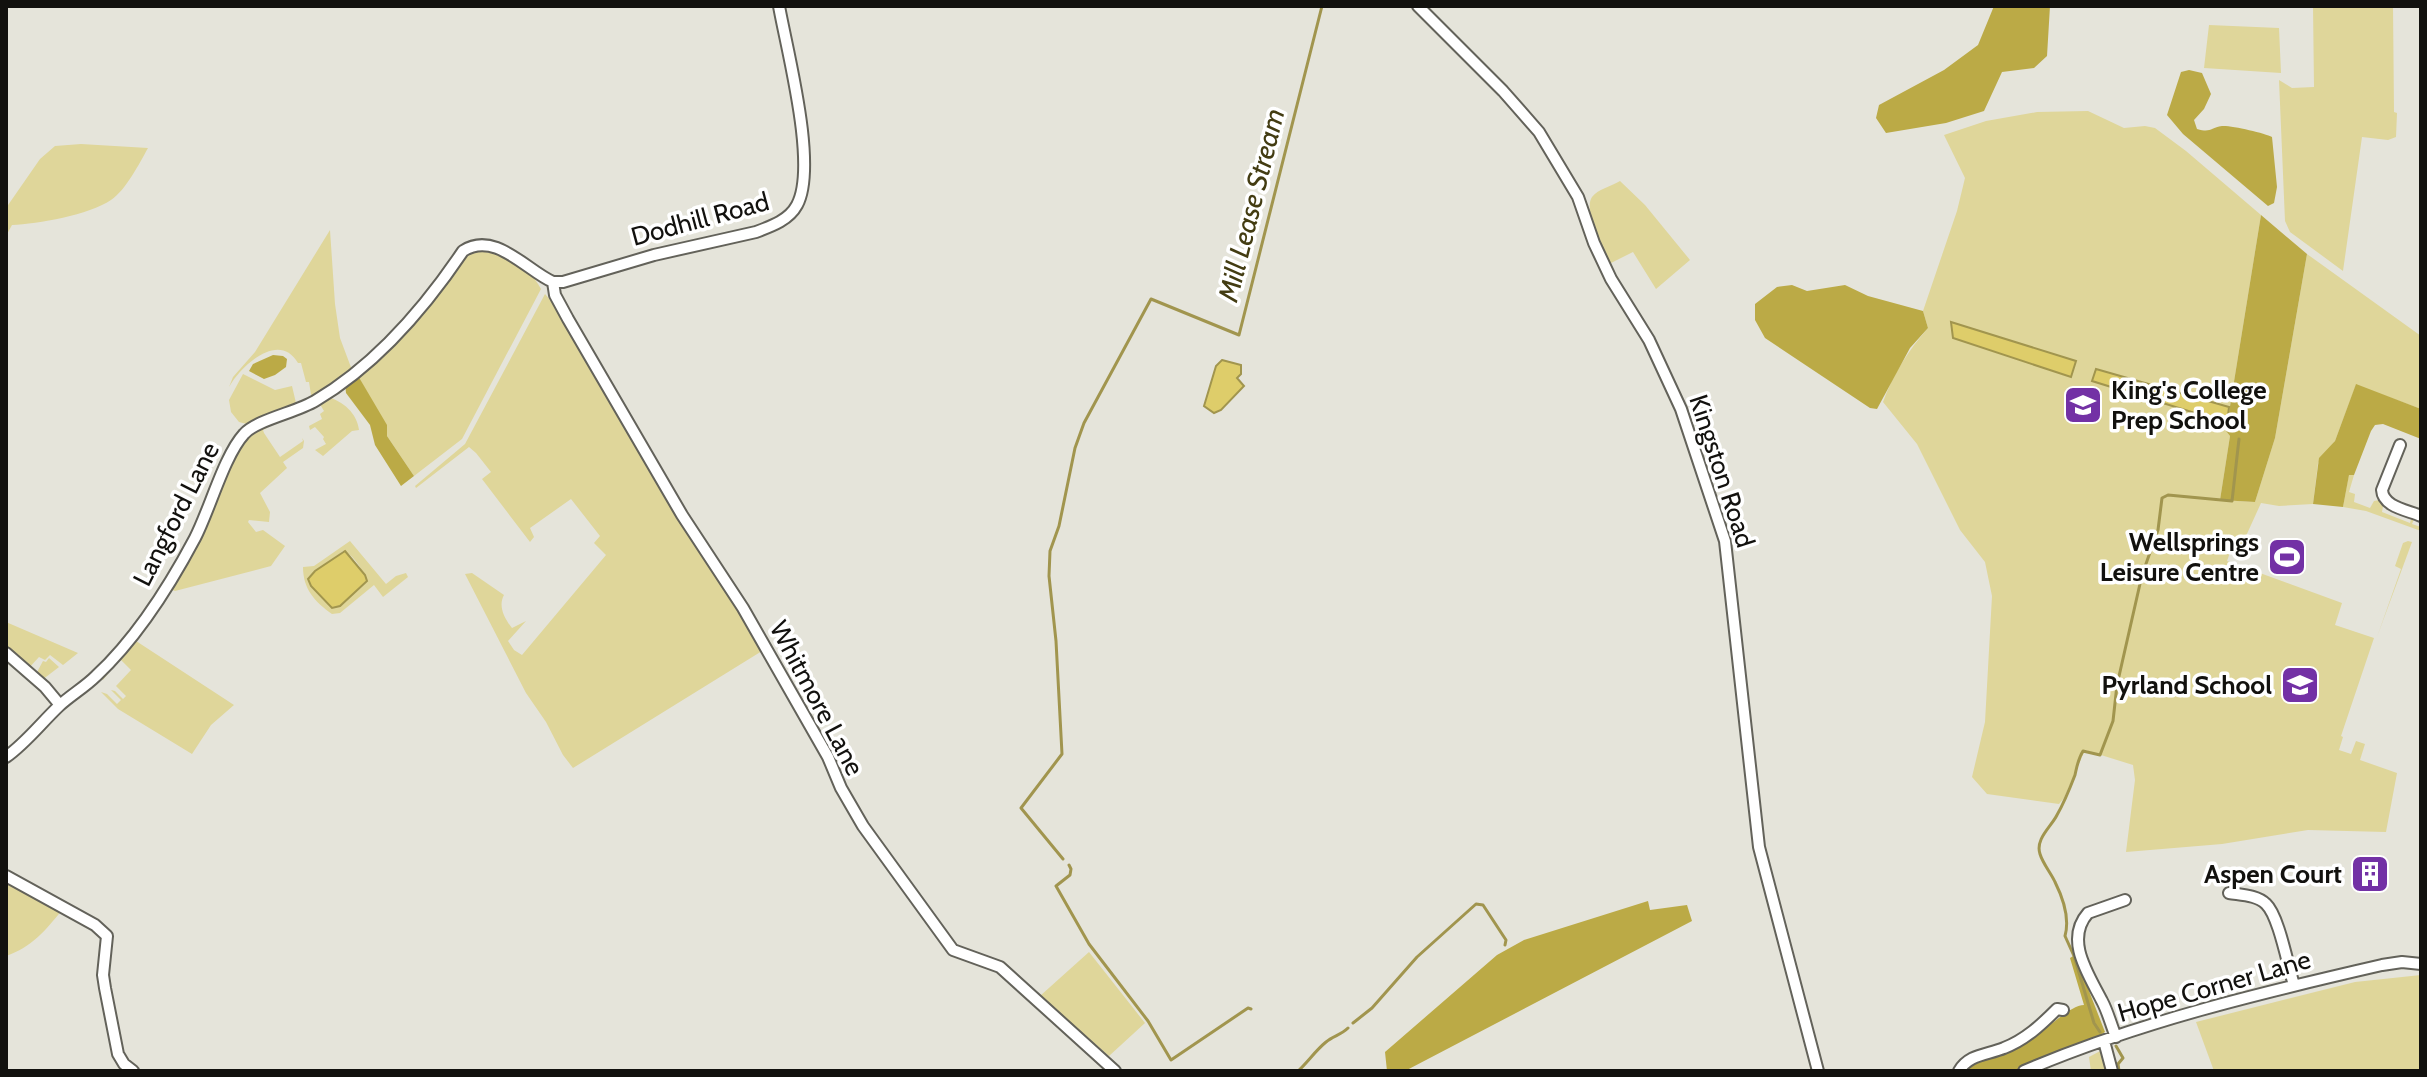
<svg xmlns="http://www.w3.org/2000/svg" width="2427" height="1077" viewBox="0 0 2427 1077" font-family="Cabin,sans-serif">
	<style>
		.green { fill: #dfd69a; fill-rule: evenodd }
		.forest { fill: #bbaa46 }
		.water { fill: #decd6a; stroke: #a1954e; stroke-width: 2 }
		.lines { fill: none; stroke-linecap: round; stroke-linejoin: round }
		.stream { stroke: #a1954e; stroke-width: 3 }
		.street-casing { stroke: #63625a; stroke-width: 14 }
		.street { stroke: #fff; stroke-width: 10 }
		.labels { text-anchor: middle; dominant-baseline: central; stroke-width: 7; stroke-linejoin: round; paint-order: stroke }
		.street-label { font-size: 26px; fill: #12110e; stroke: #fff }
		.poi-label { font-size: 26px; font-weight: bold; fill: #12110e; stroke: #fff; text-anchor: end }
		.water-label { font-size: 28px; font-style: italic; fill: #433c12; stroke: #fff }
	</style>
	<rect width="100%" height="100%" fill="#e5e4da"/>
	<!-- green -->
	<path class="green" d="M2313,6H2393L2394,112L2397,113L2396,137L2388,140L2362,137L2343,271L2290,232L2285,221L2279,80L2292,88L2314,87Z
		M2209,25L2279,28L2281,73L2204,68Z
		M2088,111L2124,128L2145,126L2155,128L2186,151L2261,215L2226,431L2230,436L2220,500L2255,502L2275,438L2307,254L2421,336V409L2356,385L2335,441L2318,463L2313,504L2279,506L2261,503L2241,547L2233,544L2227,561L2342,603L2335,625L2374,638L2341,736L2343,737L2339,750L2351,754L2356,741L2365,744L2360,760L2397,773L2386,832L2308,830L2222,844L2126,852L2135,780L2133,765L2085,750L2064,798L2059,804L1987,794L1972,777L1985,722L1992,596L1985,562L1960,530L1917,444L1883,402C1893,374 1908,351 1928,328L1923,311L1957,211L1965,178L1944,135L1986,121L2037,112Z
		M81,144L148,148C139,164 126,190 111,200C89,215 38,224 12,225L6,236V208L40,159L55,146Z
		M1620,181L1645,205L1690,260L1656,289L1633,252L1609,264C1603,250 1583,210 1592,197C1598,189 1612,186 1620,181Z
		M330,230L335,304L340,338L352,370L312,401L309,382H306L301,363H298C279,330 241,366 229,387L233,377L255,352Z
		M478,251C502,253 530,266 541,289L462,439L414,476L387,436L370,398L357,374L465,257Z
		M545,294L559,310L752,631L762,651L573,768L563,755L546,722L526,693L465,574L472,573L504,595C498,606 504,618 512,628L526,621L508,641L514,650L522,655L606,555L594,543L600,536L571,499L530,528L534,537L530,542L482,479L491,472L476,453L469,447L416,488L415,486L465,444Z
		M243,374L275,390L292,386L296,403L251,425L239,422L231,412L229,400Z
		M327,397C343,401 357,413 359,430L352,431L323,456L315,450L326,444L323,439L324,437L315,427L310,430L309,426L322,419L320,414L324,411L318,401Z
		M266,425L267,428L263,430L264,433L280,457L303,441L302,438L304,441L303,448L283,462L287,468L260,493L270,512L269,522L249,520L248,522L256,532L263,530L285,546L271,566L175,591L170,589C183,566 199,543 209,518C224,485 230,441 266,425Z
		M2349,474L2354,475L2349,492L2355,494L2354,502L2370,508L2374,501L2379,500L2383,506L2382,512L2410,523L2412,516L2415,517L2412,524L2421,527V531L2366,511L2343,507Z
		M350,541L386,584L396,576L406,573L408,577L383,597L374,585L340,613L332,614C315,602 303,589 303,567L314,566ZM343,551C353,554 364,571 366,581L338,607L309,577Z
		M2408,541L2412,542L2377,637L2401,569L2395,566L2403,543Z
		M6,622L78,653L63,665L50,655L45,660L39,657L28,669L6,650Z
		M133,639L234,705L211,725L192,754L118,709L101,692L107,694L117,704L121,700L111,690L115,691L123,699L126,696L116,686L131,670L120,659L103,680L100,677Z
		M49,658L59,667L42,680L36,674L43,661L46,662Z
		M6,879L62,910C45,931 32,947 6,956Z
		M1089,952L1145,1023L1109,1056L1040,996Z
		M2421,975V1071H2214L2196,1022L2355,982Z
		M2104,1049L2109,1071H2091L2089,1057Z"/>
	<!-- forest -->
	<path class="forest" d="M1994,6H2050L2047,56L2034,68L2002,72L1984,111L1946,123L1886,133L1876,118L1879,105L1944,70L1978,45Z
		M2189,70L2202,73L2211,94L2204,109L2194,120L2197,129C2211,133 2210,128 2222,126C2230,125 2265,133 2272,137L2277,187L2274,203L2268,206L2183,134L2167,115L2181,72Z
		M2261,215L2307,254L2275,438L2255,502L2220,500L2230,436L2226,431Z
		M1792,285L1807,291L1845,285L1868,296L1923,311L1928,328L1910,348L1877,409L1870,408L1765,338L1755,320V304L1777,287Z
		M273,355L283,356L287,359L286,367L275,375L264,379L249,371L253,364Z
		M357,374L387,425V436L414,476L401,486L375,445L370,425L346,393L345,383Z
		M2356,384L2421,409V439L2383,424L2375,425L2371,431L2354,475H2349L2343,507L2313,504L2319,458L2335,441Z
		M1648,901L1650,910L1687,905L1692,921L1405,1071H1387L1385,1052L1497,955L1524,940Z
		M2075,955L2105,1032L2099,1036L2014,1071H1965C1985,1054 2015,1050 2037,1035C2049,1027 2071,1005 2084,1005L2070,958Z"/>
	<!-- water -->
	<path class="water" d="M1951,322L2076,361L2071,377L1953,338Z
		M1222,360L1241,365V374L1237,378L1244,386L1221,410L1214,413L1204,406L1216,366Z
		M2096,369L2229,407L2227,423L2092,381Z
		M345,551L365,575L367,581L340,606L332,608L311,586L308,579L315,571Z"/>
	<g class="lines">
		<!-- stream -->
		<path class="stream" d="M1063,859L1021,808L1062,754L1056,641L1049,576L1050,551L1059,526L1075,448L1084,423L1151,299L1239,335L1322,6
			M1069,865L1071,869L1070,875L1056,886L1089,944L1148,1021L1171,1060L1248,1008L1251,1009
			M1353,1023L1372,1008L1417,957L1476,904L1483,905L1506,940L1505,945
			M2100,1032L2094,1023L2074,956L2065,936C2070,918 2063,898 2055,882C2051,873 2043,864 2040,854C2035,839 2051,827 2057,815C2064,803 2070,788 2075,775C2077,766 2078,759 2083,751L2100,755L2113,721L2117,685L2142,575L2158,530L2162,498L2168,495L2232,501L2239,439
			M2116,1046L2123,1058L2118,1064L2119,1071
			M1298,1071C1308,1062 1315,1051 1326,1042C1333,1036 1341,1035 1348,1028"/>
		<!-- street casing -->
		<g class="street-casing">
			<path id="street" d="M1418,6L1503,91L1539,132L1578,197L1594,243L1611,279L1649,340L1681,409L1725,541L1759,847L1818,1071
				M553,282L555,295L568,319L682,515L743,608L828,757L841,788L863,826L953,950L1000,967L1115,1071
				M553,282H563L654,255L756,232C772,226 789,220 797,205C818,166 787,51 779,6
				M2400,445L2382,490C2383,507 2407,510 2421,516
				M6,653L45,687L60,705
				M6,757C26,743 41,723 59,706C71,695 85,687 96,676C137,638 169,587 195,538C210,509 224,456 244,434C256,420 297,412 315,401C376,365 424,309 463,251C495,230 527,271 553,282
				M6,876L95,925L107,936L103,975L105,988L118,1054L124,1064L133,1071
				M2229,893C2241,895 2257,895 2266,904C2279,916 2288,967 2294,985
				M2116,1037C2111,1025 2108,1012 2102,1001C2089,975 2064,940 2088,913L2125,900
				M2104,1041L2112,1071
				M1959,1071C1969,1054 1987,1055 2004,1048C2025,1040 2041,1025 2057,1009L2063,1010
				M2024,1071C2139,1022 2260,993 2382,965L2402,962L2421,964"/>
		</g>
		<!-- street -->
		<use href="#street" class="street"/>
	</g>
	<!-- icons -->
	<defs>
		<g id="school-square" transform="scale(2)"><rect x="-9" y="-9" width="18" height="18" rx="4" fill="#7331a5" stroke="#fff"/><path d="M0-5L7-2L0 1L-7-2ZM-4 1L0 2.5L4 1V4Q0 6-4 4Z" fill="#fff"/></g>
		<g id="stadium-square" transform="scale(2)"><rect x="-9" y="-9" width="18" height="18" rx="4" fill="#7331a5" stroke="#fff"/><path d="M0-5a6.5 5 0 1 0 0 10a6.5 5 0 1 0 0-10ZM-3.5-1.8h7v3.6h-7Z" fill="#fff"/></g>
		<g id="building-square" transform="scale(2)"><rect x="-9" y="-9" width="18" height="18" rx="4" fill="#7331a5" stroke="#fff"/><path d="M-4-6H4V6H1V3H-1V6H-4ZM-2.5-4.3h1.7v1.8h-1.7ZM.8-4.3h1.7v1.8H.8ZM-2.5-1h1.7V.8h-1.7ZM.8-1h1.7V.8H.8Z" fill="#fff"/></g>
	</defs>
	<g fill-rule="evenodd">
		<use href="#school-square" x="2083" y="405"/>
		<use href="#stadium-square" x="2287" y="557"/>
		<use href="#school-square" x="2300" y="685"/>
		<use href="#building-square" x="2370" y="874"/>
	</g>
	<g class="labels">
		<!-- street labels -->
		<g class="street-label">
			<text transform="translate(700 219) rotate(-15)">Dodhill Road</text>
			<text transform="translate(1722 471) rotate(72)">Kingston Road</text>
			<text transform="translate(176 514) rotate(-63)">Langford Lane</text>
			<text transform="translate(817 698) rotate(62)">Whitmore Lane</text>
			<text transform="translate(2214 986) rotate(-16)">Hope Corner Lane</text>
		</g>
		<!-- poi labels -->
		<g class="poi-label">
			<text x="2111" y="390" text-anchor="start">King's College<tspan x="2111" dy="30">Prep School</tspan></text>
			<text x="2259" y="542">Wellsprings<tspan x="2259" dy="30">Leisure Centre</tspan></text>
			<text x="2272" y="685">Pyrland School</text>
			<text x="2342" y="874">Aspen Court</text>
		</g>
		<!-- water labels -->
		<g class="water-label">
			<text transform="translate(1251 205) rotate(-76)">Mill Lease Stream</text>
		</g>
	</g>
	<!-- border -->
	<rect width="2427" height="1077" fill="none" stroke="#12110e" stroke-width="16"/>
</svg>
